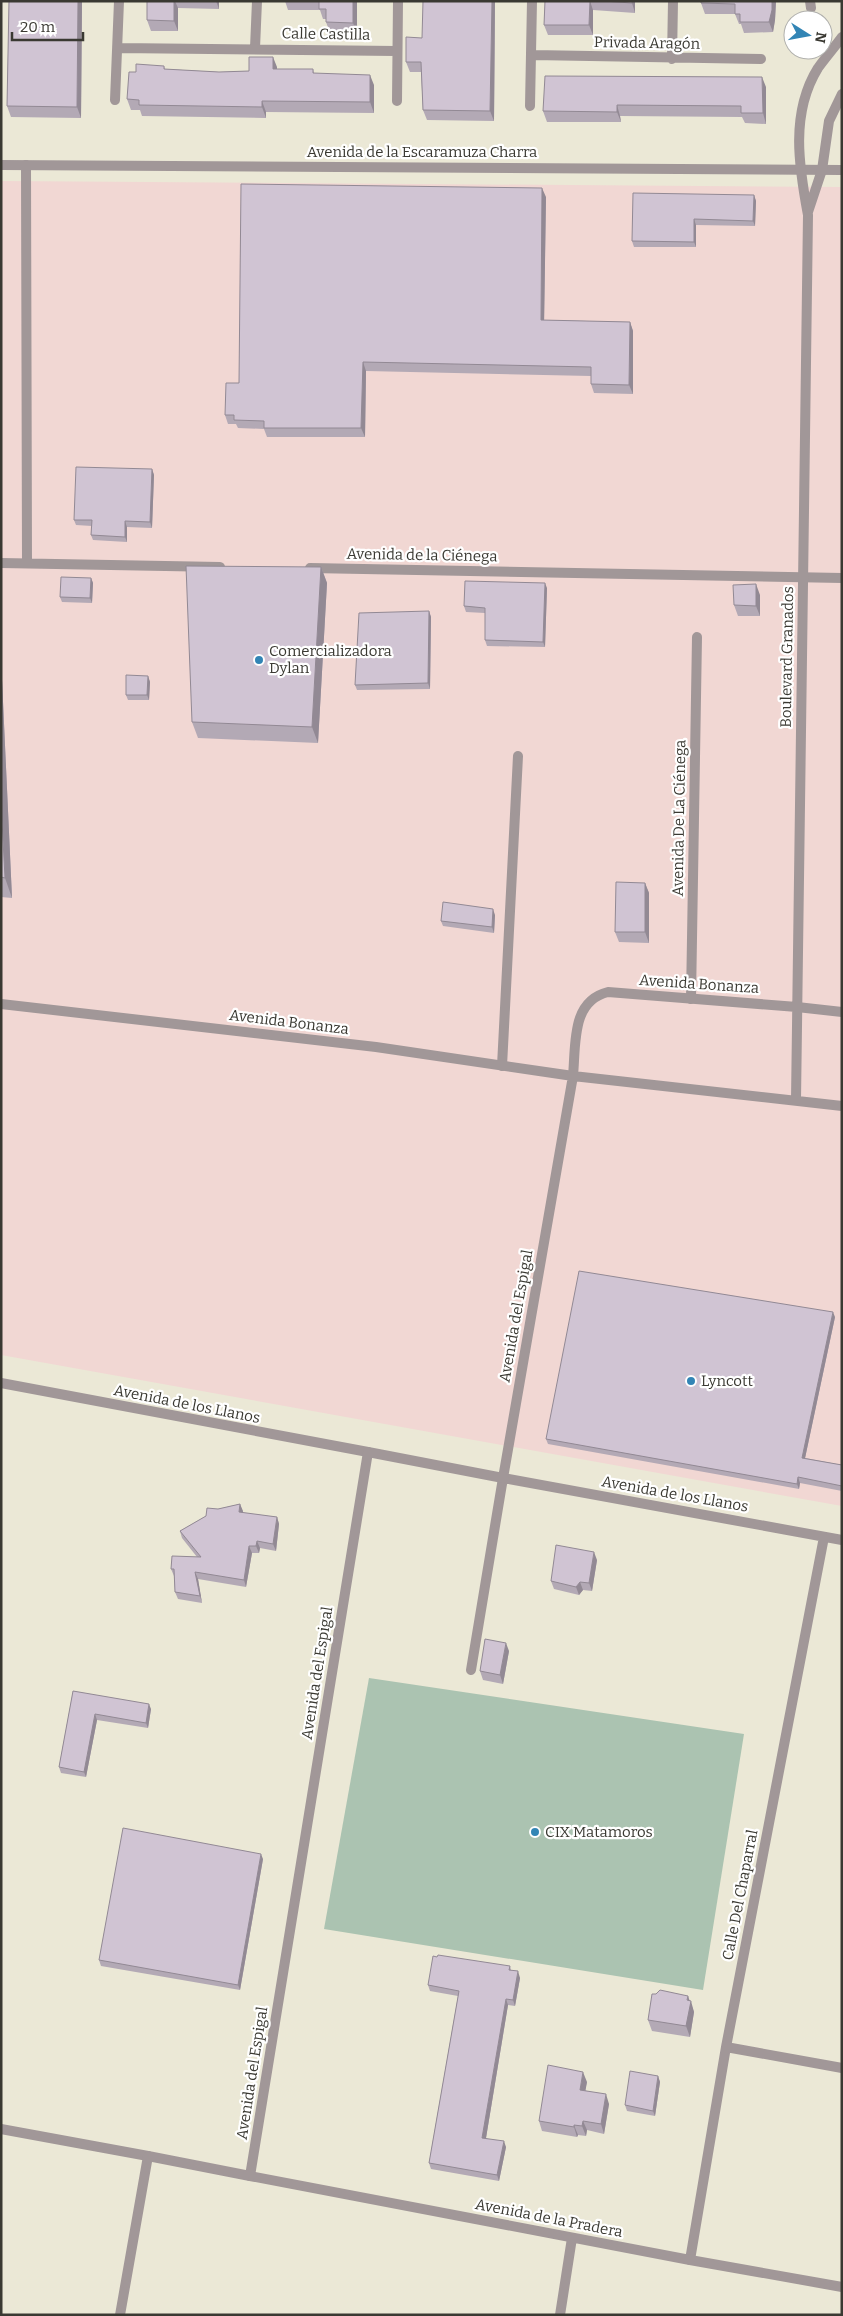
<svg xmlns="http://www.w3.org/2000/svg" width="843" height="2316" viewBox="0 0 843 2316" font-family="Bitter,serif">
	<style>
		.industrial { fill: #f1d7d3 }
		.green { fill: #abc3b1 }
		.lines { fill: none; stroke-linecap: round; stroke-linejoin: round }
		.service { stroke: #a19798; stroke-width: 10 }
		.minor { stroke: #a19798; stroke-width: 10 }
		.tertiary { stroke: #a19798; stroke-width: 10 }
		.wall { fill: #b3a9b5 }
		.shaded-wall { fill: #928994 }
		.building { fill: #d0c4d3; stroke: #928994 }
		.poi-dot { fill: #3285b5; stroke: #fff; stroke-width: 2 }
		.labels { text-anchor: middle; dominant-baseline: central; stroke-width: 4.5; stroke-linejoin: round; paint-order: stroke }
		.street-label { font-size: 15px; fill: #3a3932; stroke: #fff }
		.poi-label { font-size: 15px; fill: #3a3932; stroke: #fff; text-anchor: start }
	</style>
	<rect width="100%" height="100%" fill="#ebe8d6"/>
	<!-- industrial -->
	<path class="industrial" d="M1,181L842,187V1506L1,1355Z"/>
	<!-- green -->
	<path class="green" d="M369,1678L744,1734L703,1990L324,1929Z"/>
	<g class="lines">
		<!-- service -->
		<path class="service" d="M26,165L27,563
			M1,563L220,567
			M310,568L842,578
			M691,999L697,637
			M797,1007L842,1012
			M502,1066L518,756
			M471,1670L503,1478L842,1540
			M726,2047L842,2068
			M690,2260L726,2047L824,1537"/>
		<!-- minor -->
		<path class="minor" d="M810,1L811,8
			M118,48L396,51
			M255,48L257,1
			M533,55L761,59
			M672,59L673,1
			M115,100L119,1
			M397,101L398,1
			M530,106L532,1
			M1,165L842,170
			M1,1383L368,1452
			M1,2129L148,2156
			M250,2176L690,2260L842,2287
			M560,2315L572,2238"/>
		<!-- tertiary -->
		<path class="tertiary" d="M808,212L822,170L829,121L842,94
			M1,1004L376,1047L573,1076L842,1106
			M796,1100L808,215C799,167 790,113 818,68C825,58 834,48 842,37
			M120,2315L148,2156L250,2176L368,1452L503,1478L573,1076C576,1044 571,1001 608,992L797,1007"/>
	</g>
	<!-- wall -->
	<path class="wall" d="M9,1H82L81,118L11,117L7,106Z
		M147,1H219V9L178,8V31H151L147,20Z
		M285,1H357V33H330L326,22V19H323L320,10H288Z
		M495,1L494,121L427,120L423,110L421,72H410L406,62L422,38Z
		M545,1H635V13L593,10V35H548L544,25Z
		M776,1L775,20L773,32L744,33L741,24H739L735,14H705L701,3Z
		M164,66L165,69L219,72L249,71L277,67V69H313L314,73L374,85V113L266,112V118L142,116L140,110H131L127,99L136,72Z
		M766,87V124L745,123L742,117L620,116L621,122H547L543,111Z
		M754,195L756,201L755,226L696,225V247H634L632,241Z
		M546,197L544,320L630,322L633,331V394L594,393L591,384V376L366,371L365,437H267L264,429L238,428L236,424H228L225,415L239,383Z
		M152,469L154,475L152,528L127,527V542L93,540L91,535L92,526L76,525L74,520Z
		M321,567L327,583L318,743L198,738L192,722Z
		M91,578L93,583L92,603L62,602L60,597Z
		M547,588L545,647L487,646L485,640V613L466,612L464,606Z
		M760,595V616H738L734,605Z
		M429,611L431,617L430,689L357,690L355,685Z
		M1,658L12,898L1,897Z
		M148,676L150,682L149,700H128L126,695Z
		M645,883L649,893V943L619,942L615,932Z
		M495,915L494,933L443,926L441,921Z
		M835,1317L805,1458L842,1465V1491L800,1483L799,1489L548,1444L546,1439Z
		M240,1504L243,1513L277,1517L279,1524L276,1551L260,1548L259,1553H252L246,1587L198,1579L202,1603L178,1599L175,1592L174,1576L171,1569L197,1557L182,1538L180,1531L218,1509Z
		M597,1560L592,1591L583,1590L579,1595L554,1589L551,1581Z
		M509,1651L503,1684L483,1680L480,1671Z
		M73,1691L151,1709L148,1728L97,1720L86,1777L61,1773L59,1767Z
		M263,1859L240,1990L101,1966L99,1960Z
		M510,1966L511,1970L520,1978L515,2006L508,2005L486,2138L506,2147L499,2181L431,2169L429,2163L458,1996L430,1991L428,1985Z
		M688,1996L694,2012L690,2037L652,2031L648,2020Z
		M658,2076L660,2082L655,2116L627,2111L625,2105Z
		M587,2082L585,2090L609,2104L604,2134L587,2130L586,2136L578,2135L577,2137L542,2131L539,2121Z"/>
	<!-- shaded-wall -->
	<path class="shaded-wall" d="M78,1H82L81,118L77,107Z
		M174,1H175L178,8V31L174,21Z
		M216,1H219V9Z
		M353,1H357V33L353,23Z
		M492,1H495L494,121L490,111Z
		M590,1L593,10V35L589,25Z
		M632,1H635V13L632,3Z
		M772,1H776L775,20L773,32L769,22Z
		M273,57L277,67V80L273,69Z
		M370,75L374,85V113L370,102Z
		M762,77L766,87V124L763,113Z
		M262,101L266,112V118L262,107Z
		M617,105L620,116L621,122L617,112Z
		M542,188L546,197L544,329L541,320Z
		M754,195L756,201L755,226L753,221Z
		M694,219L696,225V247L694,242Z
		M630,322L633,331V394L629,385Z
		M363,362L366,371L365,437L361,428Z
		M152,469L154,475L152,528L150,522Z
		M125,521L127,527V542L125,537Z
		M321,567L327,583L318,743L312,727Z
		M91,578L93,583L92,603L90,598Z
		M545,583L547,588L545,647L543,642Z
		M756,584L760,595V616L756,606Z
		M429,611L431,617L430,689L428,683Z
		M1,658L12,898L5,878L1,801Z
		M148,676L150,682L149,700L147,695Z
		M645,883L649,893V943L645,932Z
		M493,909L495,915L494,933L492,927Z
		M833,1312L835,1317L804,1463L802,1458Z
		M798,1477L800,1483L799,1489L797,1484Z
		M240,1504L243,1511L242,1519L239,1512Z
		M277,1517L279,1524L276,1551L273,1544Z
		M257,1541L260,1548L259,1553L256,1546Z
		M249,1546L252,1553L246,1587L244,1580Z
		M594,1552L597,1560L592,1591L589,1583Z
		M195,1572L198,1579L202,1603L200,1596Z
		M580,1582L583,1590L579,1595L576,1587Z
		M506,1643L509,1651L503,1684L500,1675Z
		M149,1704L151,1709L148,1728L146,1723Z
		M95,1714L97,1720L86,1777L84,1772Z
		M261,1854L263,1859L240,1990L238,1985Z
		M518,1971L520,1978L515,2006L513,2000Z
		M688,1996L690,2003L691,2001L694,2012L690,2037L686,2026Z
		M506,1999L508,2005L485,2144L482,2138Z
		M583,2072L587,2082L584,2099L580,2090Z
		M658,2076L660,2082L655,2116L653,2111Z
		M606,2094L609,2104L604,2134L601,2124Z
		M583,2121L587,2130L586,2136L582,2126Z
		M574,2125L578,2135L577,2137L574,2127Z
		M504,2141L506,2147L499,2181L497,2175Z"/>
	<!-- building -->
	<path class="building" d="M9,1H78L77,107L7,106Z
		M147,1H174V21L147,20Z
		M319,1H353V23L326,22V9H319Z
		M423,1H492L490,111L423,110L421,62H406V37L422,38Z
		M545,1H590L589,25H544Z
		M603,1H632V3Z
		M701,1H772V10L769,22H740V14H735V4L701,3Z
		M249,57H273V69H313V73L370,75V102L262,101V107L139,105V100L127,99L129,72H136V64L164,66V69L219,72L249,71Z
		M545,76L762,77L763,113H741V106L617,105V112L543,111Z
		M241,184L542,188L541,320L630,322L629,385L591,384V367L363,362L361,428H264V421L234,420V415H225L226,383H239Z
		M633,193L754,195L753,221L694,219V242L632,241Z
		M76,467L152,469L150,522L125,521V537L91,535L92,520H74Z
		M186,566L321,567L312,727L192,722Z
		M61,577L91,578L90,598L60,597Z
		M465,581L545,583L543,642L485,640V608L464,606Z
		M756,584V606L734,605L733,585Z
		M429,611L428,683L355,685L359,613Z
		M126,675L148,676L147,695H126Z
		M1,801L5,878L1,877Z
		M616,882L645,883V932H615Z
		M443,902L493,909L492,927L441,921Z
		M579,1271L833,1312L802,1458L842,1465V1486L798,1477L797,1484L546,1439Z
		M240,1504L239,1512L277,1517L273,1544L257,1541L256,1546H249L244,1580L195,1572L200,1596L175,1592L174,1569H171L172,1556L201,1557L180,1531L206,1516L207,1508L218,1509Z
		M556,1545L594,1552L589,1583L580,1582L576,1587L551,1581Z
		M485,1639L506,1643L500,1675L480,1671Z
		M73,1691L149,1704L146,1723L95,1714L84,1772L59,1767Z
		M123,1828L261,1854L238,1985L99,1960Z
		M438,1955L510,1966L509,1970L518,1971L513,2000L506,1999L482,2138L504,2141L497,2175L429,2163L459,1991L428,1985L433,1956L437,1957Z
		M660,1990L688,1996L687,2000L691,2001L686,2026L648,2020L652,1994H656Z
		M548,2065L583,2072L580,2090L606,2094L601,2124L583,2121L582,2126L574,2125V2127L539,2121Z
		M630,2071L658,2076L653,2111L625,2105Z"/>
	<!-- markers -->
	<g class="poi-dot">
		<circle cx="259" cy="660" r="5"/>
		<circle cx="691" cy="1381" r="5"/>
		<circle cx="535" cy="1832" r="5"/>
	</g>
	<g class="labels">
		<!-- street labels -->
		<g class="street-label">
			<text transform="translate(326 34) rotate(1)">Calle Castilla</text>
			<text transform="translate(647 43) rotate(1)">Privada Aragón</text>
			<text x="422" y="152">Avenida de la Escaramuza Charra</text>
			<text transform="translate(422 555) rotate(1)">Avenida de la Ciénega</text>
			<text transform="translate(787 657) rotate(-89)">Boulevard Granados</text>
			<text transform="translate(679 818) rotate(-89)">Avenida De La Ciénega</text>
			<text transform="translate(699 984) rotate(4)">Avenida Bonanza</text>
			<text transform="translate(289 1022) rotate(7)">Avenida Bonanza</text>
			<text transform="translate(516 1316) rotate(-80)">Avenida del Espigal</text>
			<text transform="translate(187 1404) rotate(11)">Avenida de los Llanos</text>
			<text transform="translate(675 1494) rotate(10)">Avenida de los Llanos</text>
			<text transform="translate(317 1673) rotate(-81)">Avenida del Espigal</text>
			<text transform="translate(740 1895) rotate(-79)">Calle Del Chaparral</text>
			<text transform="translate(252 2073) rotate(-81)">Avenida del Espigal</text>
			<text transform="translate(549 2218) rotate(11)">Avenida de la Pradera</text>
		</g>
		<!-- poi labels -->
		<g class="poi-label">
			<text x="269" y="651">Comercializadora<tspan x="269" dy="17">Dylan</tspan></text>
			<text x="701" y="1381">Lyncott</text>
			<text x="545" y="1832">CIX Matamoros</text>
		</g>
	</g>
	<!-- border -->
	<rect width="843" height="2316" fill="none" stroke="#3a3932" stroke-width="5"/>
	<!-- north arrow -->
	<g transform="translate(808 35) rotate(101)"><circle r="24" fill="#ffffff" stroke="#b0b0ad"/>
	<path d="M0-4L9 19L0 12L-9 19Z" fill="#3285b5"/>
	<text y="-8" font-size="14" font-weight="bold" text-anchor="middle" fill="#3a3932">N</text>
	</g>
	<!-- scale -->
	<path d="M12 32v8h71v-8" fill="none" stroke="#3a3932" stroke-width="2.5"/>
	<text x="20" y="32" font-size="15" fill="#3a3932" stroke="#ffffff" stroke-width="4" paint-order="stroke">20 m</text>
</svg>
